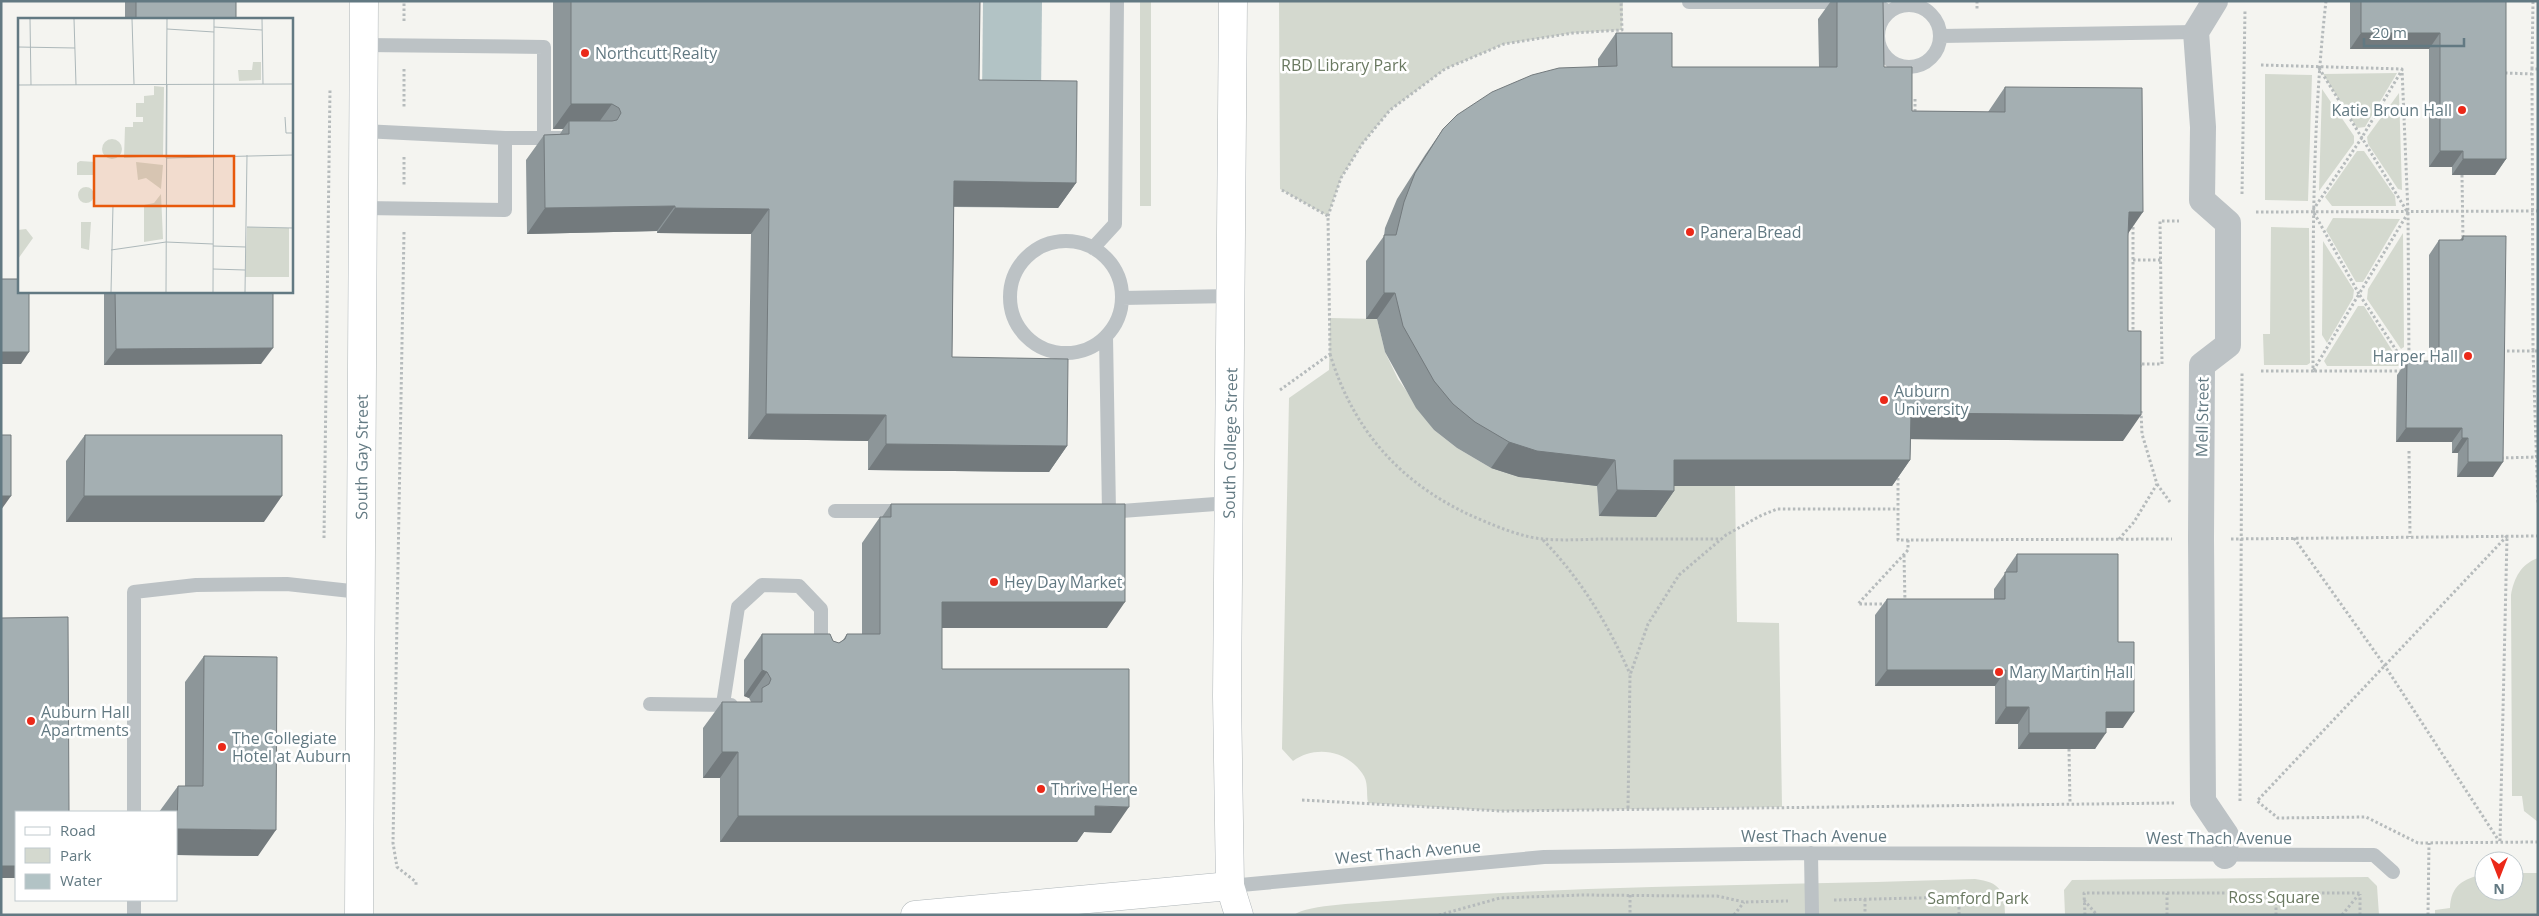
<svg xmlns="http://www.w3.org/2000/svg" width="2539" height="916" viewBox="0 0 2539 916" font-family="'Open Sans',sans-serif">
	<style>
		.green { fill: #d4d9cf }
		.water { fill: #b2c3c5 }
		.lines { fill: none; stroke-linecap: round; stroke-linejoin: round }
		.secondary-casing { stroke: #afb6b9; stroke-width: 29 }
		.primary-casing { stroke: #b0b6b9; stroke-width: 29 }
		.path { stroke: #b6bbbc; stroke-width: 3; stroke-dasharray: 2.5 2.5; stroke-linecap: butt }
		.lane { stroke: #bcc2c5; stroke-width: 14 }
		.street { stroke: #bcc2c5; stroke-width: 26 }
		.secondary { stroke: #fff; stroke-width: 28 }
		.primary { stroke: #fff; stroke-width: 28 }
		.wall { fill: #8d9699 }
		.shaded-wall { fill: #737a7d }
		.building { fill: #a4afb2; stroke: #737a7d }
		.poi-dot { fill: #eb2919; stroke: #fff; stroke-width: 2 }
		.labels { text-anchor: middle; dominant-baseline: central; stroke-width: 5; stroke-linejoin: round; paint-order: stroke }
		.poi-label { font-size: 16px; fill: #627982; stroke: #fff; text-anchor: start }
		.park-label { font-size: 16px; fill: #6a7961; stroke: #fff }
		.street-label { font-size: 16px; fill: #627982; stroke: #fff }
		.inset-road { fill: none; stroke: #adb8ba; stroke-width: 1 }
		.view { fill: #e8590c; fill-opacity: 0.15; stroke: #e8590c; stroke-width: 2.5 }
		.inset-edge { fill: none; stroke: #627982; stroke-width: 2.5 }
	</style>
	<rect width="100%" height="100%" fill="#f4f4f0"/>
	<!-- green -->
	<path class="green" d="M1140,1H1151V206H1140Z
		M1279,1H1623L1622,30L1573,33L1504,44L1445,69L1390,110L1362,144L1341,178L1328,216L1280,189Z
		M2397,73L2365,127L2357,128L2323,74Z
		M2265,74L2312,75L2308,201L2265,200Z
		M2322,89L2354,136V143L2319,191Z
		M2399,93L2402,190L2398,189L2368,144L2367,137Z
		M2357,151H2364L2395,196L2396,206H2332L2325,197Z
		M2333,218L2400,219L2363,282H2356L2326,230Z
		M2271,227L2309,228L2310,363L2307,365H2264L2263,334H2270Z
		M2403,233L2404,347L2401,349L2367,299L2368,289Z
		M2323,241L2354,290L2353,298L2327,343L2322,335Z
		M2358,306H2364L2402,366H2327L2324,361Z
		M1330,318L1377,319L1385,352L1398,379L1434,430L1457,448L1491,468L1519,477L1597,486L1599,516L1656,486H1735L1737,622L1779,623L1782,807L1501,811L1368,803C1366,793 1369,782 1362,773C1346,750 1315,745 1293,761L1282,749L1289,398L1329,370Z
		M2538,558V822L2524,811L2522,796H2512L2511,595C2514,578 2521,564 2538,558Z
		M2514,873H2538V915H2435V910L2450,908C2451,885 2463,879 2484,874V891H2514Z
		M2368,877L2377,886L2379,915H2065L2064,890L2072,880Z
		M1975,879C2000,882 2005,891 2005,915H1294C1308,904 1367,903 1387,901C1582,884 1779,886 1975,879Z"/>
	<!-- water -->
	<path class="water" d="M983,1H1042L1041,98H982Z"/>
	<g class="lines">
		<!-- secondary casing -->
		<g class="secondary-casing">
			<g id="secondary">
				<path id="s1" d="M359,915L364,1"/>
				<path d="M915,915L1230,886"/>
			</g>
		</g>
		<!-- primary casing -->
		<g class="primary-casing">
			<path id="primary" d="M1233,1L1227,696L1230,886L1239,915"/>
		</g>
		<!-- path -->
		<path class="path" d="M1977,1V11
			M404,21V1
			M2261,65L2402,69L2408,213L2359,294L2313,211
			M2319,68L2408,213L2409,364
			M404,69V108
			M2532,69L2533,1
			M2538,69H2532L2533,351H2538
			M2505,73L2532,74
			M1915,99V114
			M404,157V186
			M2462,175L2463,240
			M2242,194L2245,10
			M2313,210L2361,139L2402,70
			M2256,212L2538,211
			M1328,216L1341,178L1362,144L1390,110L1445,69L1504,44L1573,33L1622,30L1621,1
			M2133,222V333
			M404,232L393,843L397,867L416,882V886
			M2133,260H2162
			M2507,351H2533L2538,505
			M1330,354C1355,436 1407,490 1486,522C1503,529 1526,538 1544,539C1565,541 1587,539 1608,539C1646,539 1684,539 1722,539
			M2140,367V364H2162L2160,221H2179
			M2261,371H2313C2313,248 2312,124 2326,1
			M2402,371H2313L2359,294L2406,365
			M1280,390L1330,354L1328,216L1280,189
			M2409,451L2410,537
			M2501,458L2537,457
			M1898,473V540L2172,539
			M2157,484L2170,502
			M2507,536L2257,801L2278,818L2366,817L2418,843L2538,842
			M324,538L330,89
			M2294,538L2385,666L2499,841
			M2119,539L2134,522L2157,484L2142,434L2141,411
			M2231,539L2538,536
			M1543,540C1581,579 1608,624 1630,674
			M1904,555L1905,603
			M1887,604H1858L1908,550V540
			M2069,749L2070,804
			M1302,800L1501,811L2174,803
			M2240,801L2242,373
			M1628,808L1630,675L1648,624L1679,575L1726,535L1760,516L1777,509H1898
			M2500,841L2507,537
			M1630,895V915
			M1959,897V915
			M1865,899V915
			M1834,900L2000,896
			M2084,900L2097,915
			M1439,915L1500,898L1582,895L1695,896H1717L1744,902L1788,901
			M1734,915L1744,902
			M2085,915L2084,893H2360
			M2167,915V893
			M2276,915V893
			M2342,915L2360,893
			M2360,915V894
			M2428,915L2429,843"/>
		<!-- lane -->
		<path class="lane" d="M1689,2H1872L1889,12
			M1878 36a31 31 0 1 1 62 0a31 31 0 1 1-62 0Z
			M1941,36L2196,32
			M364,45L544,47V138
			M363,131L505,138
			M363,208L505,210V138H560
			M1010 297a56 56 0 1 1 112 0a56 56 0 1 1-112 0Z
			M1093,248L1115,224L1117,1
			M1122,298L1232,296
			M1106,336L1109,512
			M835,511H904
			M1108,512L1229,503
			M650,704L731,705
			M723,704L738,607L762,585L799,586L821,609V652
			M134,812V592L196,585L287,584L360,592
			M1811,853L1812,915
			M1230,886L1544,857L1811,853L2374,855L2393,872
			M134,900V915"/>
		<!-- street -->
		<path class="street" d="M2215,1L2196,32L2203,127L2202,200L2228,223V345L2202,365L2201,539L2203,801L2226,835L2225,856"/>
		<!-- secondary -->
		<use href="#secondary" class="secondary"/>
		<!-- primary -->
		<use href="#primary" class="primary"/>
	</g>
	<!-- wall -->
	<path class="wall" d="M125,1H236V19H125Z
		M553,1H980L979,80L1076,183L1058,208L954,207L952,357L1067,446L1049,472L868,470V441L748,439L751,234L657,233V231L527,234L526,160L544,135L560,134L563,129H553Z
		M1831,1H1883L1884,67L1912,111L1988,112L2005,87L2128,234L2123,441L1911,439L1910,460L1892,486H1674V491L1656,517L1599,516L1597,486L1519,477L1491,468L1457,448L1434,430L1416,408L1385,352L1377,319H1366V261L1384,236L1385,228L1397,199L1425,155L1443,129L1598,67V59L1616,33L1672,67H1819L1818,19Z
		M2350,1H2506V159L2495,175H2452V167H2429V49H2350Z
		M2463,236L2493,477H2457L2458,453H2452V442H2396L2397,375L2407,361H2429V255L2439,240H2460Z
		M104,291H273L261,364L104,365Z
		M85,435L264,522H66V461Z
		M891,504L1107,628H942V669L1111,833L1084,832L1077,842H720V778H703V728L722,702H751L749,698L744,696V660L762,634L833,641L839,643L843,640L847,634H862V543L880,517H882Z
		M2017,554L2118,642L2123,728H2106L2095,749H2018V724H1995V686H1875V615L1887,599H1994V589L2006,572V570Z
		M204,656L258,856L176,855V812H159L178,786H185V682Z"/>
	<!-- shaded-wall -->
	<path class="shaded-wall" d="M2361,33H2440L2429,49H2350Z
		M571,104H612L594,129L569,121L563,129H553Z
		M2440,151H2463L2452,167H2429Z
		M2463,159H2506L2495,175H2452Z
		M954,181L1076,183L1058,208L937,206Z
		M675,206L657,231L527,234L545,208Z
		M675,208L769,209L751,234L657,233Z
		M2129,212H2143L2125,238Z
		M1384,293H1395L1377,319H1366Z
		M273,348L261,364L104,365L116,349Z
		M1,352H29L21,364H1Z
		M1911,413L2141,415L2123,441L1892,439Z
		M766,414L886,415L868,441L748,439Z
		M2406,428H2462L2452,442H2396Z
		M2462,438H2468L2458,453H2452Z
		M1509,442L1615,460L1597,486L1519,477L1491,468Z
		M886,444L1067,446L1049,472L868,470Z
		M1674,460H1910L1892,486H1656Z
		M2468,462H2503L2493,477H2457Z
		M1617,490L1674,491L1656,517L1599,516Z
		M1,496H11L1,510Z
		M84,496H282L264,522H66Z
		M942,602H1125L1107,628H924Z
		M762,670L767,672L749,698L744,696Z
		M1887,670H2006L1995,686H1875Z
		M2006,707H2029L2018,724H1995Z
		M2106,712H2134L2123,728H2095Z
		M2029,733H2106L2095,749H2018Z
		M722,752H738L720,778H703Z
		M1095,806L1129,807L1111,833L1084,832L1077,842H720L738,816Z
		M177,829L276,830L258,856L176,855V830Z
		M1,866H16V878H1Z"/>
	<!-- building -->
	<path class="building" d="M136,1H236V19H136Z
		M571,1H980L979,80L1077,81L1076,183L954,181L952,357L1068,359L1067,446L886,444V415L766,414L769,209L675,208V206L545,208L544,135L569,134V121H612L617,120L621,113L619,108L612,104H571Z
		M1837,1H1883L1884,67H1912V111L2005,112V87L2142,88L2143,212H2129L2128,236V331H2141V415L1911,413L1910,460H1674V491L1617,490L1615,460L1537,451L1509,442L1475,422L1453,404L1434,381L1403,326L1395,293H1384V235H1396L1404,202L1415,173L1443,129L1457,115L1492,92L1532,75L1559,68L1617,66L1616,33H1672V67H1837Z
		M2361,1H2506V159H2463V151H2440V33H2361Z
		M2463,236H2506L2503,462H2468V438H2462V428H2406L2407,361H2439V240H2463Z
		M1,279H19V291H29V352H1Z
		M115,291H273V348L116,349Z
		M1,435H11V496H1Z
		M85,435H282V496H84Z
		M891,504H1125V602H942V669H1129V807L1095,806V816H738V752H722V702H762V688L769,684L771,679L767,672L762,670V634H830L833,641L839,643L845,639L847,634H880V517H891Z
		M2017,554H2118V642H2134V712H2106V733H2029V707H2006V670H1887V599H2005V572H2017Z
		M68,617L69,812H16V866H1V618Z
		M204,656L277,657L276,830L177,829L178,786H203Z"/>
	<!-- markers -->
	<g class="poi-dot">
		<circle cx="585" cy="53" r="5"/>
		<circle cx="2462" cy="110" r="5"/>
		<circle cx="1690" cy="232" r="5"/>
		<circle cx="2468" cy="356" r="5"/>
		<circle cx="1884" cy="400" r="5"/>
		<circle cx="994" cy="582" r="5"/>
		<circle cx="1999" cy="672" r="5"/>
		<circle cx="31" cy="721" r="5"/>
		<circle cx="222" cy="747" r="5"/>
		<circle cx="1041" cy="789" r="5"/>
	</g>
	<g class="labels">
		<!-- poi labels -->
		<g class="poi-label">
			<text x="595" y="53">Northcutt Realty</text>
			<text x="2452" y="110" text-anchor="end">Katie Broun Hall</text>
			<text x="1700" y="232">Panera Bread</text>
			<text x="2458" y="356" text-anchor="end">Harper Hall</text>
			<text x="1894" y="391">Auburn<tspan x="1894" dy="18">University</tspan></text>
			<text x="1004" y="582">Hey Day Market</text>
			<text x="2009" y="672">Mary Martin Hall</text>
			<text x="41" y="712">Auburn Hall<tspan x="41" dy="18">Apartments</tspan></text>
			<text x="232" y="738">The Collegiate<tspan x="232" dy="18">Hotel at Auburn</tspan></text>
			<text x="1051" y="789">Thrive Here</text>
		</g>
		<!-- park labels -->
		<g class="park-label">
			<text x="1344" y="65">RBD Library Park</text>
			<text x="2274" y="897">Ross Square</text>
			<text x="1978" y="898">Samford Park</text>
		</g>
		<!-- street labels -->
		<g class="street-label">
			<text transform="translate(2202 417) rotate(-89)">Mell Street</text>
			<text transform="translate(1230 443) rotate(-89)">South College Street</text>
			<text stroke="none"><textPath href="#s1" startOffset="458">South Gay Street</textPath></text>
			<text x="1814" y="836">West Thach Avenue</text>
			<text x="2219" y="838">West Thach Avenue</text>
			<text transform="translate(1408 852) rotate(-5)">West Thach Avenue</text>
		</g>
	</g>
	<!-- overview -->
	<g transform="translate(18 18)">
		<rect width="275" height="275" fill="#f4f4f0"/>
		<path d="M235,44H243V62L221,63L220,52H234ZM136,68L146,69L145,138L106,140L107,109H115V104H125V99H118V85H126V78L136,77ZM84 131a10 10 0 1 1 20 0a10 10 0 1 1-20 0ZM62,143L77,144V157H59V145ZM118,144L145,147L143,171L128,160L120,162ZM60 177a8 8 0 1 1 16 0a8 8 0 1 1-16 0ZM143,176L145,221L126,224V187L136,185ZM63,204H73L71,232L63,230ZM229,209L271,210V259H227ZM8,211L15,220L0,241V212Z" fill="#d4d9cf"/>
		<path class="inset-road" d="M12,1L13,67M56,1L58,67M114,1L116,66M244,1L245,66M196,9L244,12M149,11L196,14M0,29L57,30M0,67L275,66M267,99L268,115H275M148,140L149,1M149,140L275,137M229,209L275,210M195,228L228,229M93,232L148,224L195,226M195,251L227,252M93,274L95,187M148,274L149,66M195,274L196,1M227,274L229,137"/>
		<path class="view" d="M76,138H216V188H76Z"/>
		<rect width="275" height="275" class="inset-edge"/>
	</g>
	<!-- border -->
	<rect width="2539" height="916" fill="none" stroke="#627982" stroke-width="5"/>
	<!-- legend -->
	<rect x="15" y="811" width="162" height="90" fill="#ffffff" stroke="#c0c9cd"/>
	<rect x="25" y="827" width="25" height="8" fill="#ffffff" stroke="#c0c9cd"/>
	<text x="60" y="836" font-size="15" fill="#627982">Road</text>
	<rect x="25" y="848" width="25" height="15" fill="#d4d9cf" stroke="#c0c9cd"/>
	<text x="60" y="861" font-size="15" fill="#627982">Park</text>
	<rect x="25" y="874" width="25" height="15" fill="#b2c3c5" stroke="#c0c9cd"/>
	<text x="60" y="886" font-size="15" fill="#627982">Water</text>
	<!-- north arrow -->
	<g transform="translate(2499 876) rotate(180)"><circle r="24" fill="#ffffff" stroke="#c0c9cd"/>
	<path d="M0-4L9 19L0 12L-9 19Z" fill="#eb2919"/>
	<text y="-8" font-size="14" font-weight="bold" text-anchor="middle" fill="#627982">N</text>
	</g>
	<!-- scale -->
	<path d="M2364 38v8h100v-8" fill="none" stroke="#627982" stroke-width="2.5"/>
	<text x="2372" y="38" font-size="15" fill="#627982" stroke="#ffffff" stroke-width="4" paint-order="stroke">20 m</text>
</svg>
